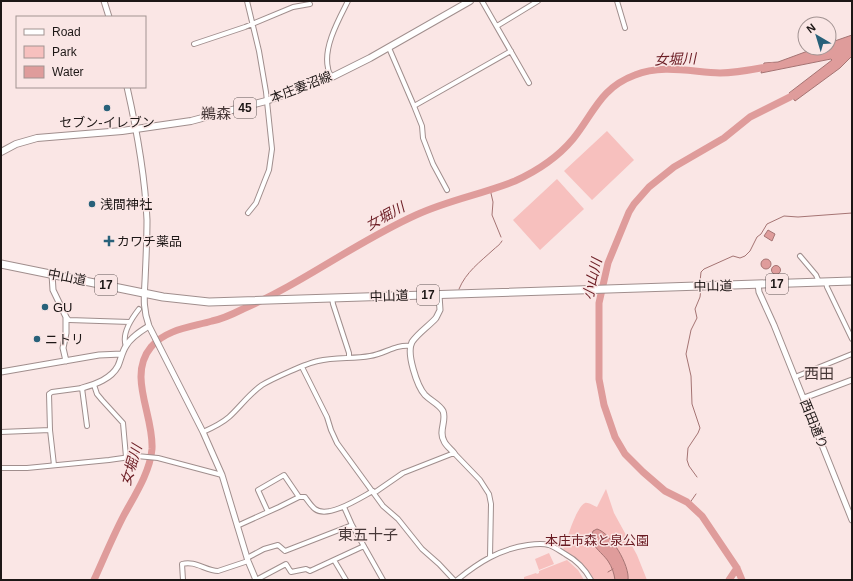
<svg xmlns="http://www.w3.org/2000/svg" width="853" height="581" viewBox="0 0 853 581" font-family="Helvetica,'Noto Sans JP',sans-serif">
	<style>
		.green { fill: #f7c0be }
		.water { fill: #df9c9b; stroke: #a57473 }
		.lines { fill: none; stroke-linecap: round; stroke-linejoin: round }
		.stream { stroke: #a57473; stroke-width: 1 }
		.river { stroke: #df9c9b; stroke-width: 7 }
		.minor-casing { stroke: #a08e8d; stroke-width: 6 }
		.tertiary-casing { stroke: #a08e8d; stroke-width: 7 }
		.primary-casing { stroke: #a08e8d; stroke-width: 8 }
		.trunk-casing { stroke: #a08e8d; stroke-width: 9 }
		.minor { stroke: #fff; stroke-width: 4 }
		.tertiary { stroke: #fff; stroke-width: 5 }
		.primary { stroke: #fff; stroke-width: 6 }
		.trunk { stroke: #fff; stroke-width: 7 }
		.poi-dot { fill: #28617a; stroke: #fae6e5; stroke-width: 1.5 }
		.labels { text-anchor: middle; dominant-baseline: central; stroke-width: 3; stroke-linejoin: round; paint-order: stroke }
		.shield { fill: #fae6e5; stroke: #5f5554; stroke-width: 1 }
		.shield-label { font-size: 12px; font-weight: bold; fill: #1d1716 }
		.street-label { font-size: 13px; fill: #1d1716; stroke: #fae6e5 }
		.poi-label { font-size: 13px; fill: #1d1716; stroke: #fae6e5; text-anchor: start }
		.park-label { font-size: 13px; fill: #691a21; stroke: #fae6e5 }
		.water-label { font-size: 14px; font-style: italic; fill: #6a1b22; stroke: #fae6e5 }
		.quarter-label { font-size: 15px; fill: #473838; stroke: #fae6e5 }
	</style>
	<rect width="100%" height="100%" fill="#fae6e5"/>
	<!-- green -->
	<path class="green" d="M607,131L634,160L592,200L564,171Z
		M557,179L584,209L540,250L513,220Z
		M606,489L614,513L637,555L647,580H593L581,563L563,550C567,540 576,507 585,503C588,502 594,506 597,507Z
		M549,553L554,564L539,570L535,559Z
		M567,560L578,570L584,580H524V577L536,573L537,574L539,573V571Z"/>
	<!-- water -->
	<path class="water" d="M852,35V56L840,68L795,101L789,93L832,60L831,59L761,73L764,63L778,62L816,48H829V43Z
		M768,230L775,234L772,241L764,236Z
		M761 264a5 5 0 1 1 10 0a5 5 0 1 1-10 0Z
		M771.5 270a4.5 4.5 0 1 1 9 0a4.5 4.5 0 1 1-9 0Z
		M597,529C611,533 630,566 628,580H615C614,573 612,567 608,561C601,551 588,545 593,531Z"/>
	<g class="lines">
		<!-- stream -->
		<path class="stream" d="M490,189L493,202L492,215L501,237
			M700,282L701,272L704,269L733,256L740,258L745,256L750,251L757,237L761,234L767,224L784,216L798,217L852,213
			M459,289C466,272 480,262 493,250C496,247 500,245 502,241
			M697,477L689,466L687,460L688,448L698,433L700,428L692,404L691,376L686,354L691,330L697,318L695,309L700,297L701,289
			M689,504L696,494
			M608,572L613,569"/>
		<!-- river -->
		<path class="river" d="M94,580C104,558 113,536 124,515C135,495 150,472 152,449C154,415 127,376 151,347C166,329 192,327 212,321C223,319 233,314 243,309C303,283 356,242 416,215C448,200 483,194 515,181C537,171 558,157 573,139C594,113 600,88 635,75C662,64 692,72 720,73C738,73 755,69 772,66
			M729,580L737,568
			M742,580L737,568L702,516L687,502L665,491L643,472L625,454L615,437L604,405L599,379V303L608,263L629,212L634,204L649,187L674,167L724,138L750,117L790,97L799,91"/>
		<!-- minor casing -->
		<g class="minor-casing">
			<path id="minor" d="M247,1L259,51L266,92L272,149L269,170L265,180L256,203L248,213
				M482,1L529,83
				M617,1L625,28
				M497,26L538,1
				M194,44L245,27L293,7L310,4
				M389,48L414,106L422,126L423,138L433,164L447,190
				M332,77C330,74 328,71 328,68C323,47 339,19 348,1
				M414,106L511,51
				M800,256L816,275L819,282
				M826,282L827,287L852,339
				M332,298L333,304L349,353V358
				M66,317L69,320L130,322
				M126,346C121,334 132,318 139,309
				M302,367L327,417L331,430L337,443L383,506L398,519L422,549L439,564L454,580
				M795,377L852,354
				M94,385L97,394L102,400L123,423L126,457
				M1,432L50,430
				M203,432C212,428 221,424 229,417C240,407 249,394 262,385C272,379 307,363 318,361C335,357 353,359 370,356C385,354 395,344 411,346
				M54,465L50,430L49,394L52,392L82,388L87,426
				M1,468H27L109,460L137,456L158,458L222,475
				M374,493L403,473L454,453L480,480L489,494L491,504L490,557
				M344,507L352,525L383,580
				M268,512L258,490L284,475L299,497
				M237,526L279,507L299,497H305C308,501 311,506 315,509C328,519 360,498 373,491
				M247,558L264,549L278,545L285,551L352,525
				M334,560L346,580
				M183,580L182,564C195,560 206,571 218,571L248,561
				M256,580L286,564L291,572L306,569L310,571L364,546
				M457,580C479,562 500,549 528,545C535,544 542,543 549,545C555,547 560,551 565,554C576,560 585,569 591,580"/>
		</g>
		<!-- tertiary casing -->
		<g class="tertiary-casing">
			<path id="tertiary" d="M104,1L109,17
				M127,87C137,131 145,175 147,220C147,240 146,260 145,281C144,298 143,309 149,326L203,432L222,475L248,561L256,580
				M52,274L53,290L66,317V333L63,348L66,361
				M758,284L759,292L774,325L852,520
				M439,295L440,310L436,318C429,326 418,333 412,342C406,353 417,386 425,395C431,401 439,404 443,411C447,421 438,431 444,441C446,446 451,449 454,453
				M1,372L99,355L122,354
				M82,388C96,384 111,379 118,366C121,359 122,352 126,346C131,337 141,331 149,326
				M804,398L852,380"/>
		</g>
		<!-- primary casing -->
		<g class="primary-casing">
			<path id="primary" d="M1,152L16,144L37,138L122,131L191,121L266,101L332,77L370,58L470,1"/>
		</g>
		<!-- trunk casing -->
		<g class="trunk-casing">
			<path id="trunk" d="M1,264L163,297L209,302L852,281"/>
		</g>
		<!-- minor -->
		<use href="#minor" class="minor"/>
		<!-- tertiary -->
		<use href="#tertiary" class="tertiary"/>
		<!-- primary -->
		<use href="#primary" class="primary"/>
		<!-- trunk -->
		<use href="#trunk" class="trunk"/>
	</g>
	<!-- markers -->
	<g class="poi-dot">
		<circle cx="107" cy="108" r="4"/>
		<circle cx="92" cy="204" r="4"/>
		<path d="M107 235h4v4h4v4h-4v4h-4v-4h-4v-4h4z"/>
		<circle cx="45" cy="307" r="4"/>
		<circle cx="37" cy="339" r="4"/>
	</g>
	<g class="labels">
		<!-- shield labels -->
		<g class="shield">
			<rect x="234" y="98" width="22" height="20" rx="3"/>
			<rect x="766" y="274" width="22" height="20" rx="3"/>
			<rect x="95" y="275" width="22" height="20" rx="3"/>
			<rect x="417" y="285" width="22" height="20" rx="3"/>
		</g>
		<g class="shield-label">
			<text x="245" y="108">45</text>
			<text x="777" y="284">17</text>
			<text x="106" y="285">17</text>
			<text x="428" y="295">17</text>
		</g>
		<!-- street labels -->
		<g class="street-label">
			<text transform="translate(301 87) rotate(-21)">本庄妻沼線</text>
			<text transform="translate(67 277) rotate(11)">中山道</text>
			<text transform="translate(713 286) rotate(-1)">中山道</text>
			<text transform="translate(389 296) rotate(-2)">中山道</text>
			<text transform="translate(814 424) rotate(68)">西田通り</text>
		</g>
		<!-- poi labels -->
		<g class="poi-label">
			<text x="107" y="122" text-anchor="middle">セブン-イレブン</text>
			<text x="100" y="204">浅間神社</text>
			<text x="117" y="241">カワチ薬品</text>
			<text x="53" y="307">GU</text>
			<text x="45" y="339">ニトリ</text>
		</g>
		<!-- park labels -->
		<g class="park-label">
			<text x="597" y="540">本庄市森と泉公園</text>
		</g>
		<!-- water labels -->
		<g class="water-label">
			<text transform="translate(675 59) rotate(-2)">女堀川</text>
			<text transform="translate(385 216) rotate(-29)">女堀川</text>
			<text transform="translate(592 279) rotate(-77)">小山川</text>
			<text transform="translate(131 465) rotate(-73)">女堀川</text>
		</g>
		<!-- quarter labels -->
		<g class="quarter-label">
			<text x="216" y="113">鵜森</text>
			<text x="819" y="373">西田</text>
			<text x="368" y="534">東五十子</text>
		</g>
	</g>
	<!-- border -->
	<rect width="853" height="581" fill="none" stroke="#1d1716" stroke-width="4"/>
	<!-- legend -->
	<rect x="16" y="16" width="130" height="72" fill="#fae6e5" stroke="#a29392"/>
	<rect x="24" y="29" width="20" height="6" fill="#ffffff" stroke="#a29392"/>
	<text x="52" y="36" font-size="12" fill="#1d1716">Road</text>
	<rect x="24" y="46" width="20" height="12" fill="#f7c0be" stroke="#a29392"/>
	<text x="52" y="56" font-size="12" fill="#1d1716">Park</text>
	<rect x="24" y="66" width="20" height="12" fill="#df9c9b" stroke="#a29392"/>
	<text x="52" y="76" font-size="12" fill="#1d1716">Water</text>
	<!-- north arrow -->
	<g transform="translate(817 36) rotate(322)"><circle r="19" fill="#fae6e5" stroke="#a29392"/>
	<path d="M0-3L7 15L0 10L-7 15Z" fill="#28617a"/>
	<text y="-6" font-size="11" font-weight="bold" text-anchor="middle" fill="#1d1716">N</text>
	</g>
</svg>
